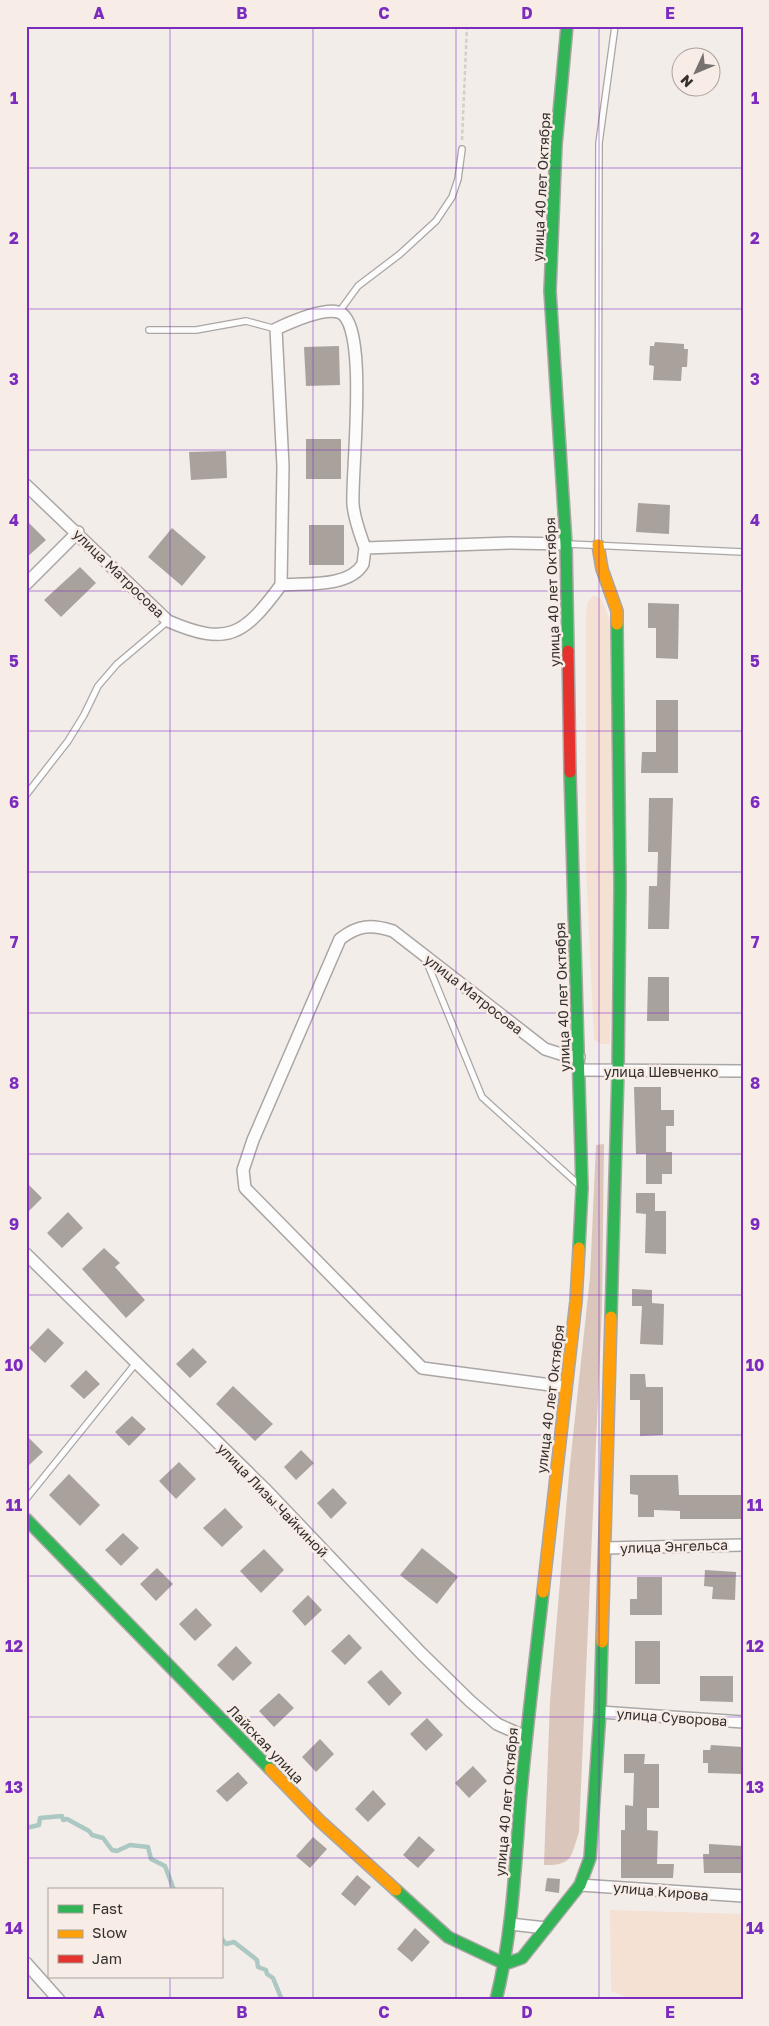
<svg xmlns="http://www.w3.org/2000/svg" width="769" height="2026" viewBox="0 0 769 2026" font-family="'Golos Text',sans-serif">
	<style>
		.green { fill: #f5e0d4 }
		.forest { fill: #dac6ba }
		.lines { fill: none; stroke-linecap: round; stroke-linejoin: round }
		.stream { stroke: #acc8c2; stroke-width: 4.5 }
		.building { fill: #a9a19c }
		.lane-casing { stroke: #aaa6a4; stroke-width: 8 }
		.street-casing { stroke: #aaa6a4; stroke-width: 14 }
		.fast-casing { stroke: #aaa6a4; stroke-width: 14 }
		.slow-casing { stroke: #aaa6a4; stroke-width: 14 }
		.jam-casing { stroke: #aaa6a4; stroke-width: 14 }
		.path { stroke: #d1cfce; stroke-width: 2.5; stroke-dasharray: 4 2.5; stroke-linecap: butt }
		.lane { stroke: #fdfcfc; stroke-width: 5.5 }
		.street { stroke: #fdfcfc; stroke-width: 11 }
		.fast { stroke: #30b455; stroke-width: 11 }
		.slow { stroke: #ff9f0a; stroke-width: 11 }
		.jam { stroke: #e5322d; stroke-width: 11 }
		.grid { fill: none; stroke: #7b2cbf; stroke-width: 1; stroke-opacity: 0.55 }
		.labels { text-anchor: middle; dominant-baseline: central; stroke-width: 5; stroke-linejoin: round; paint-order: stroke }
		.street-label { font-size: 14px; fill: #34302d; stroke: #f7ece6 }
		.neatline { fill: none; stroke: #7b2cbf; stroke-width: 2 }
		.grid-label { font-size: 16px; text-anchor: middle; font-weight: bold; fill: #7b2cbf }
	</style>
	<rect width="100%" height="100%" fill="#f3edea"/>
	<!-- green -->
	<path class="green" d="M594,595L602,600L610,621L613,905L610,1044H601L594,1040L586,868V620L587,603Z
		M610,1910L743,1914V2000H634L611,1991Z"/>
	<!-- forest -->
	<path class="forest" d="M604,1144L602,1307L579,1832C571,1856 573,1866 544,1865L550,1701L569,1474L590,1277L596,1145Z"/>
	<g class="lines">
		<!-- stream -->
		<path class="stream" d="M26,1828L39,1825L40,1818L62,1816L63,1820L67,1819L89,1831L92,1835L103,1838L112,1850L117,1851L130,1845L148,1847L151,1859L165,1866L174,1890
			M221,1938L226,1944L234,1942L257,1960L258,1967L266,1970L267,1974L273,1978L282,2000"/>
	</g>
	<!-- building -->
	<path class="building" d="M655,342L684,344V349H688L687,367H682L681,381L653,380L654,366L649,365L650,346H654Z
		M339,346L340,385L306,386L304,347Z
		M306,439H341V479H306Z
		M226,451L227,478L191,480L189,452Z
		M638,503L670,505L669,534L636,532Z
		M26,520L46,540L26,558Z
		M309,525H344V565H309Z
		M172,528L206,557L182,586L148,557Z
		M80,567L96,583L61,617L44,600Z
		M648,603L679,604L678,659L656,658V628H648Z
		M656,700H678V773H641L642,752H656Z
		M649,798H673L669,929H648L649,886H657L658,852H648Z
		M648,977H669V1021H647Z
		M634,1087H661V1110H674V1126H666V1152H672V1174H662V1184H646V1154H636Z
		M26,1182L42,1198L26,1214Z
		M636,1193H655V1211H666V1254L645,1253L646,1214L636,1213Z
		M68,1212L83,1228L62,1248L47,1233Z
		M104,1248L120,1263L115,1267L145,1300L126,1318L82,1269Z
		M632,1289L652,1290V1303L664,1304L663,1345L640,1344L642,1306H632Z
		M48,1328L64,1343L45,1363L29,1348Z
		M193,1348L207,1362L190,1378L176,1364Z
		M86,1370L100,1384L84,1399L70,1386Z
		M630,1374H645L646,1387H663V1435L640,1436V1400H630Z
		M233,1386L273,1424L255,1441L216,1404Z
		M132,1416L146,1429L129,1446L115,1432Z
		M26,1435L43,1452L26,1468Z
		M301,1450L314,1463L296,1480L284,1467Z
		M179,1462L196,1479L176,1499L159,1481Z
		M69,1474L100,1505L80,1526L49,1495Z
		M630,1475H678L679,1495H743V1519H680V1511L654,1510V1517H638V1495L630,1494Z
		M333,1488L347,1503L331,1519L317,1503Z
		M225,1508L243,1527L222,1547L203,1528Z
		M123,1533L139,1548L121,1566L105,1550Z
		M422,1548L458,1577L437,1604L400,1575Z
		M264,1549L284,1570L261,1593L240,1571Z
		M157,1568L173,1584L156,1601L140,1584Z
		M705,1570L736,1572L735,1600L712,1599L713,1587L704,1586Z
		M637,1577H662V1615H630V1599H637Z
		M308,1595L322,1610L305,1626L292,1611Z
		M196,1608L212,1625L195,1641L179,1624Z
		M349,1634L362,1648L345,1665L331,1651Z
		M635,1641H660V1684H635Z
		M236,1646L252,1663L233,1681L217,1665Z
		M381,1670L402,1693L389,1706L367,1682Z
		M700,1676H733V1702L700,1701Z
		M279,1693L294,1708L274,1727L259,1711Z
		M427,1718L443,1735L426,1751L410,1734Z
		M320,1739L334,1754L316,1772L302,1757Z
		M711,1745L743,1747V1774L708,1773V1763H703V1750H710Z
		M624,1754H645L644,1764H659V1808H647V1830L658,1831L657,1864H674L673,1878H621V1830H625V1805L633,1806L634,1773H624Z
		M473,1766L487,1781L469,1798L455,1783Z
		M238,1772L248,1783L227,1802L216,1791Z
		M373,1790L386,1804L368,1822L355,1809Z
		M419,1836L435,1850L418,1868L403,1855Z
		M313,1837L327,1849L310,1868L296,1856Z
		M709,1844L743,1846V1873H704L703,1854H709Z
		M357,1875L371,1887L355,1906L341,1894Z
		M547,1878L560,1879L559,1893L545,1891Z
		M415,1928L430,1942L412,1962L397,1949Z"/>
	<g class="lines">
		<!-- lane casing -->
		<g class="lane-casing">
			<path id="lane" d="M339,312L358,286L400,254L436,221L452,197L458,179L462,149
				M149,330H196L246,321L276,329
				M568,544L743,552
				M598,545L599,143L615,26
				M26,795L68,741L84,715L98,686L117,664L168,621
				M426,960L482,1097L578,1184
				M26,1499L136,1363"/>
		</g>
		<!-- street casing -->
		<g class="street-casing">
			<path id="street" d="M26,485L168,621C228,647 244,635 281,585C305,583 349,588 363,564L365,548
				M26,584L78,532
				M281,585L283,466L276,329C291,322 322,308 338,312C370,319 351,474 353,504C354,519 360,534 365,548L511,543L566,544
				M580,1070L743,1071
				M26,1254L267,1491L421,1653L470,1701L497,1724L526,1737
				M566,1387L422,1368L245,1188L243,1170L253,1140L340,939C358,925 371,924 393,931L545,1049L567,1056L579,1057
				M605,1548L743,1545
				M600,1712L743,1722
				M580,1885L743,1896
				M510,1924L546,1928
				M26,1963L59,2000"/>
		</g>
		<!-- fast casing -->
		<g class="fast-casing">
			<path id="fast" d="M567,26L556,145L550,291L566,544L568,651
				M570,772L582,1188L579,1248
				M611,1317L618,1072L620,887L617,624
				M26,1519L270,1769
				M396,1890L448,1937L505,1964L522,1958L580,1885L590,1858L600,1712L602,1642
				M496,2000C512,1936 515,1870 520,1804C526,1733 535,1663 543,1592"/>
		</g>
		<!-- slow casing -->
		<g class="slow-casing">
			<path id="slow" d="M598,545L602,569L617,611V624
				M543,1592L576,1301L579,1248
				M602,1642L611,1317
				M270,1769L320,1821L396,1890"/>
		</g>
		<!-- jam casing -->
		<g class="jam-casing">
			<path id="jam" d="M568,651L570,772"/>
		</g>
		<!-- path -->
		<path class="path" d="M462,140L467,26"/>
		<!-- lane -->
		<use href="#lane" class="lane"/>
		<!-- street -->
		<use href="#street" class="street"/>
		<!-- fast -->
		<use href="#fast" class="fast"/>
		<!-- slow -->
		<use href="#slow" class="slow"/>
		<!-- jam -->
		<use href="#jam" class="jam"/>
	</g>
	<!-- grid -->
	<path class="grid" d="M170,26V1890M313,26V2000M456,26V2000M599,26V2000M26,168H743M26,309H743M26,450H743M26,591H743M26,731H743M26,872H743M26,1013H743M26,1154H743M26,1295H743M26,1435H743M26,1576H743M26,1717H743M26,1858H743M170,1977V2000"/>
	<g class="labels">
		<!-- street labels -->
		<g class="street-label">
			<text transform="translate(541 187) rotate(-87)">улица 40 лет Октября</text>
			<text transform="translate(119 573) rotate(44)">улица Матросова</text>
			<text transform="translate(552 592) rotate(-92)">улица 40 лет Октября</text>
			<text transform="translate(474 994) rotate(38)">улица Матросова</text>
			<text transform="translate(562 997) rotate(-92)">улица 40 лет Октября</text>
			<text x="661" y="1071">улица Шевченко</text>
			<text transform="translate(550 1399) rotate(-83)">улица 40 лет Октября</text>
			<text transform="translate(273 1500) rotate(46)">улица Лизы Чайкиной</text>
			<text transform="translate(674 1546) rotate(-2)">улица Энгельса</text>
			<text transform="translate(672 1717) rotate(4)">улица Суворова</text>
			<text transform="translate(266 1744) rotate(46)">Лайская улица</text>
			<text transform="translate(506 1802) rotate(-85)">улица 40 лет Октября</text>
			<text transform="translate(661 1891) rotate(5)">улица Кирова</text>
		</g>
	</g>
	<!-- border -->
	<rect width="769" height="2026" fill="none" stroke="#f7ece6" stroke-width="55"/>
	<!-- legend -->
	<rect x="48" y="1888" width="175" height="90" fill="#f7ece6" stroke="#a9a19c"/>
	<rect x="58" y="1905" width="25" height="8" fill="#30b455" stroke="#a9a19c"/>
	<text x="92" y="1914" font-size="15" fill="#34302d">Fast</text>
	<rect x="58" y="1930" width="25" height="8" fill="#ff9f0a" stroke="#a9a19c"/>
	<text x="92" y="1938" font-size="15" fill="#34302d">Slow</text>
	<rect x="58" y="1955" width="25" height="8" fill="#e5322d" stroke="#a9a19c"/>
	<text x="92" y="1964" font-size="15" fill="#34302d">Jam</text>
	<!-- north arrow -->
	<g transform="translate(696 72) rotate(226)"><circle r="24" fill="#f7ece6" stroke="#a9a19c"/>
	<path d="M0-4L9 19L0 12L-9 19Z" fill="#77726f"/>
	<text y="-8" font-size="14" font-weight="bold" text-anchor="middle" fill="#34302d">N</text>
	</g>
	<rect x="28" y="28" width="714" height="1970" class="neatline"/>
	<g class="grid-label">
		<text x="99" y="19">A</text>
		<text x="242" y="19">B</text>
		<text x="384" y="19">C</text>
		<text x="527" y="19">D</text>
		<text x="670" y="19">E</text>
		<text x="14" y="104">1</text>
		<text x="755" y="104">1</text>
		<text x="14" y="244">2</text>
		<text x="755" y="244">2</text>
		<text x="14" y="385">3</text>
		<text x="755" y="385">3</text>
		<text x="14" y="526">4</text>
		<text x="755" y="526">4</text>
		<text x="14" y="667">5</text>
		<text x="755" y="667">5</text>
		<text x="14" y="808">6</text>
		<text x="755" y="808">6</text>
		<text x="14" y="948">7</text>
		<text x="755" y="948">7</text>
		<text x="14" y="1089">8</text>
		<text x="755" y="1089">8</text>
		<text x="14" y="1230">9</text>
		<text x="755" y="1230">9</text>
		<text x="14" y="1371">10</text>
		<text x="755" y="1371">10</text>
		<text x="14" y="1511">11</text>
		<text x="755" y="1511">11</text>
		<text x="14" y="1652">12</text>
		<text x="755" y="1652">12</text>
		<text x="14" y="1793">13</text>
		<text x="755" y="1793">13</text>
		<text x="14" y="1934">14</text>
		<text x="755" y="1934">14</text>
		<text x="99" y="2018">A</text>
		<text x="242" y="2018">B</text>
		<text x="384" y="2018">C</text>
		<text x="527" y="2018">D</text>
		<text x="670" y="2018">E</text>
	</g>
</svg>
